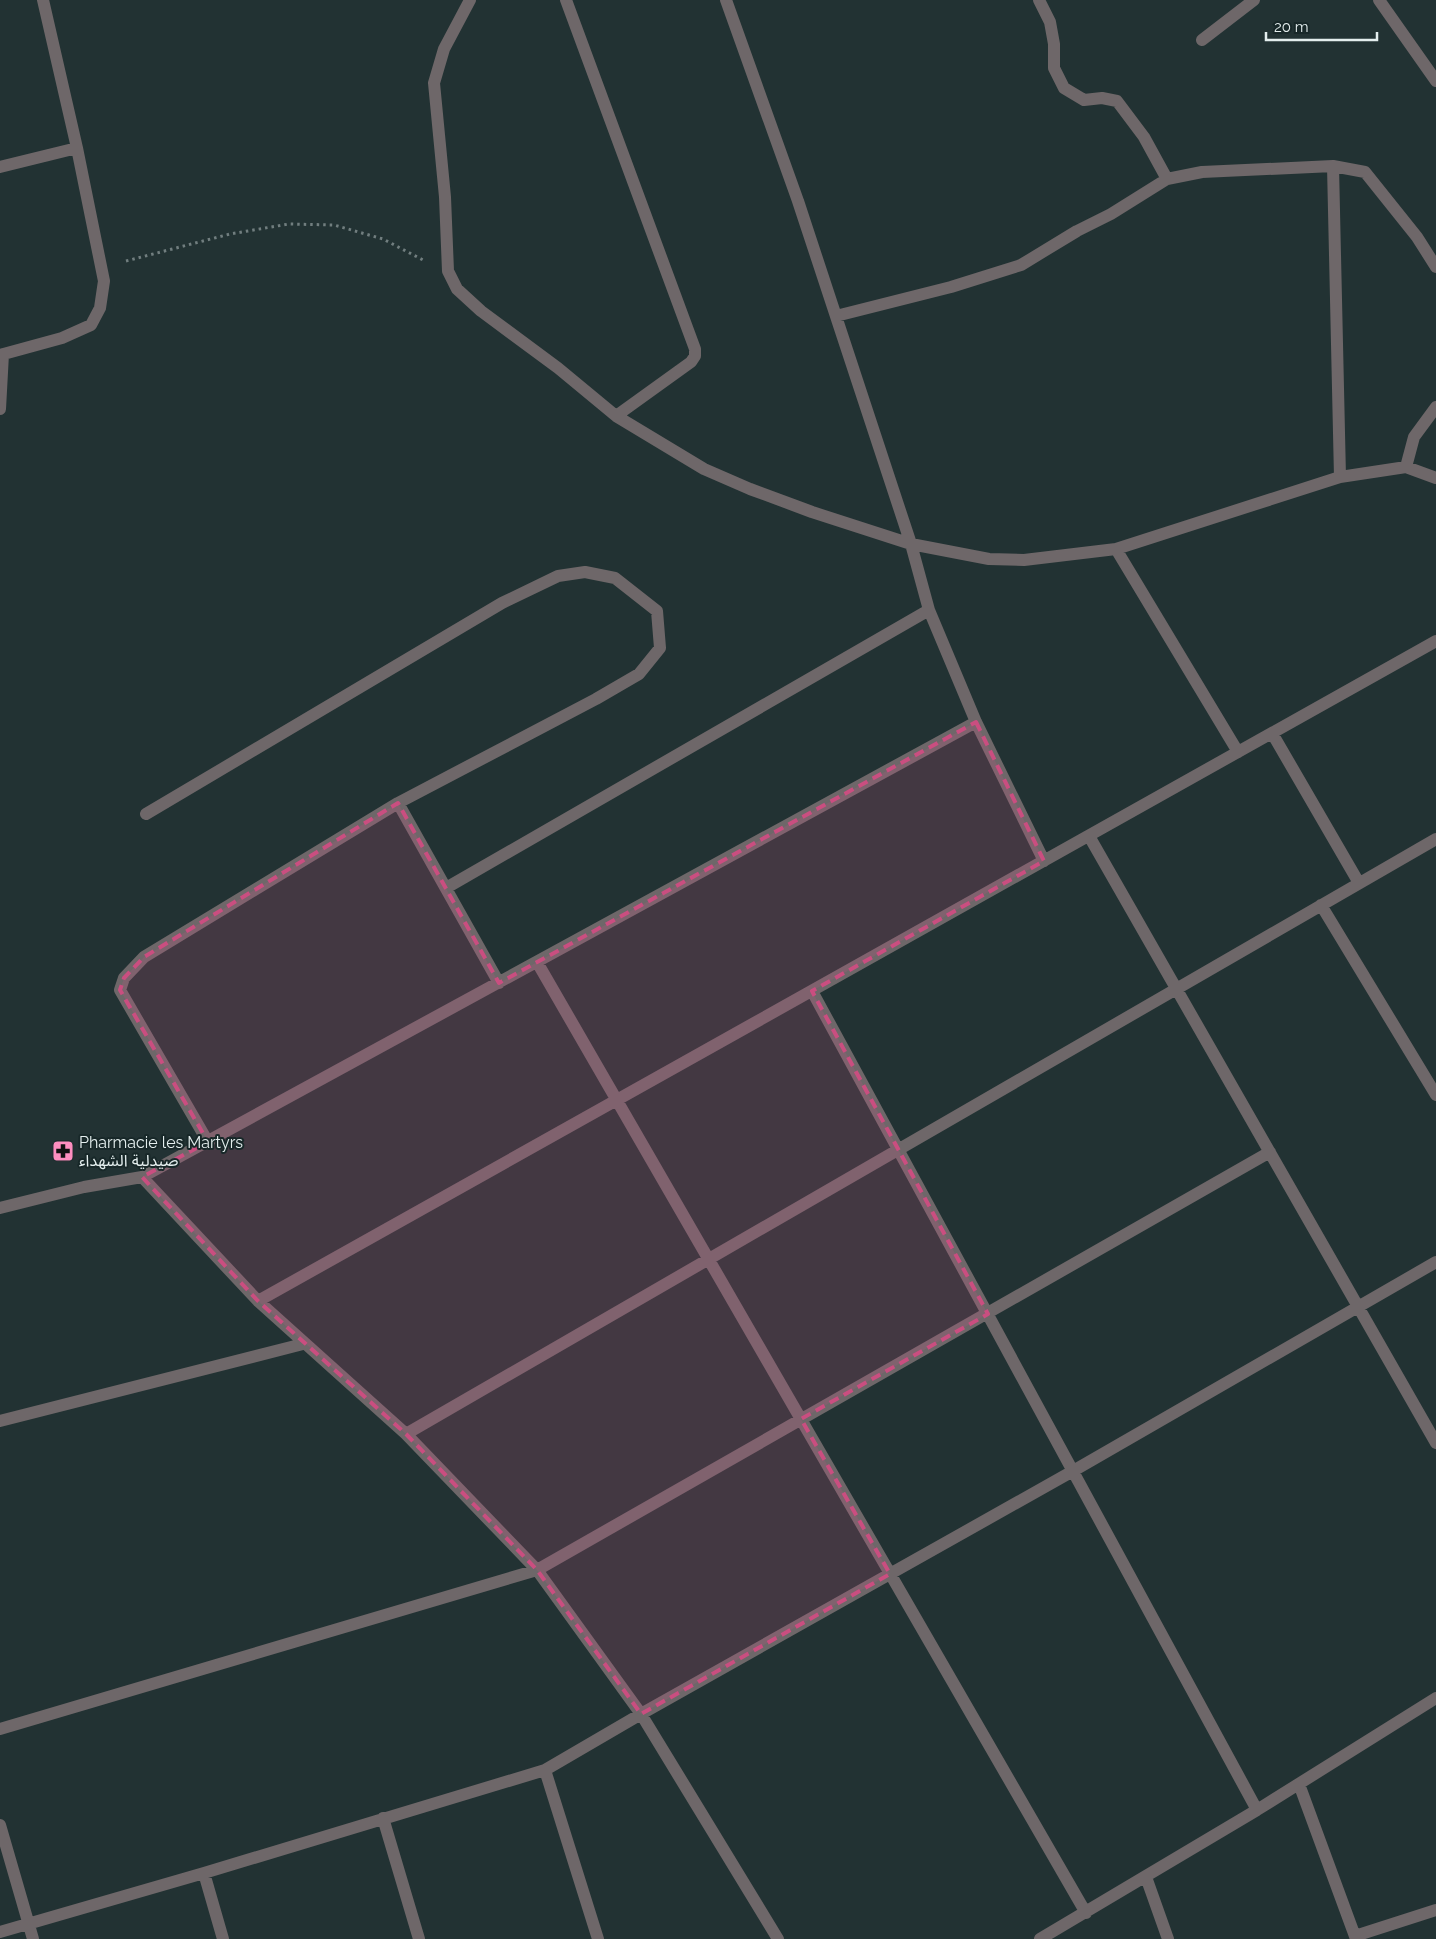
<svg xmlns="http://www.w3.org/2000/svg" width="1436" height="1939" viewBox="0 0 1436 1939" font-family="Raleway,'Noto Sans Arabic',sans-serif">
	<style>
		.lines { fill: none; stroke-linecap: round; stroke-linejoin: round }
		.path { stroke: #717e7f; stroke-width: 3; stroke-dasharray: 2.5 4; stroke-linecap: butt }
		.minor { stroke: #6e6769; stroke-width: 12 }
		.marked { fill: #ca4e80; fill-opacity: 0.2; stroke: #ca4e80; stroke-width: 4; stroke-dasharray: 10 6; stroke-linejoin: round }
		.labels { text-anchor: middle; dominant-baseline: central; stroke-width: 4; stroke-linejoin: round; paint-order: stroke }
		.poi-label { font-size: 16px; fill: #e4eeee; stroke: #182829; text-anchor: start }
	</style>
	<rect width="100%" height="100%" fill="#223233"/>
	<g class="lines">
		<!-- path -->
		<path class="path" d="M126,261L230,234L289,224L334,225L383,239L423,260"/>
		<!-- minor -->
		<path class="minor" d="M470,0L444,49L434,83L445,197L448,271L457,289L481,311L558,368L616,416L704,469L750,489L812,512L911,544L989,559L1024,560L1116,549L1340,477L1406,467L1436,478
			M566,0L695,349V356L691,362L616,416
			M726,0L798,201L911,544L929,610L976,722L1044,861
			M1039,0L1050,22L1054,44V68L1064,88L1084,100L1102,98L1117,101L1144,137L1167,179
			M1379,0L1436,81
			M1202,40L1254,0
			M1333,166L1340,477
			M0,167L77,148
			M836,316L951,287L1021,265L1077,231L1111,214L1167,179L1202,172L1333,166L1365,172L1417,237L1436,267
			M0,355L62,338L91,325L100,308L104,281L77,148L43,0
			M0,409L3,354
			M1406,467L1414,437L1436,407
			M1116,549L1238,752
			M1272,733L1359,883
			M398,803L499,983
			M146,814L502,603L558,576L585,572L615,578L657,611L660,648L639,674L596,699L398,803L144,957L124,978L120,990L208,1142
			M1089,836L1436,1443
			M446,888L929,610
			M1321,905L1436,1095
			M537,962L1086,1913
			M812,991L1257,1810
			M142,1177L976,722
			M0,1208L84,1187L142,1177L258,1301L406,1434L537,1570L641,1714L778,1939
			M258,1301L1436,641
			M0,1421L303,1344
			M406,1434L1436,839
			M0,1729L537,1570L1270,1152
			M545,1770L598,1939
			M1299,1784L1356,1939
			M383,1818L419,1939
			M0,1825L33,1939
			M204,1873L223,1939
			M1146,1877L1168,1939
			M0,1932L204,1873L545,1770L641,1714L1073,1471L1436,1262
			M1355,1936L1436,1910
			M1040,1939L1257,1810L1436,1698"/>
	</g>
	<!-- marked area -->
	<path class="marked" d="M976,722L1044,861L812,991L988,1314L801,1419L890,1574L641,1714L537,1570L406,1434L258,1301L142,1177L208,1142L120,990L124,978L144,957L398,803L499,983Z"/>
	<!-- icons -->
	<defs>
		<g id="pharmacy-square" transform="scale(1.125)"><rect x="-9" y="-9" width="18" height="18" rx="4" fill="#fd8ebf" stroke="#182829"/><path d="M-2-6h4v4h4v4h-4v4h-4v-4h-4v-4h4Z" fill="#111"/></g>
	</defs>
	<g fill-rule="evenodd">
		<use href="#pharmacy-square" x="63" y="1151"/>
	</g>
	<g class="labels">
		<!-- poi labels -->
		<g class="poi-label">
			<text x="79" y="1142">Pharmacie les Martyrs<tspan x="79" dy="18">صيدلية الشهداء</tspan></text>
		</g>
	</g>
	<!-- scale -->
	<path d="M1266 32v8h111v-8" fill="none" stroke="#e4eeee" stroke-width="2.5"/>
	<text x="1274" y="32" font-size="15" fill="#e4eeee" stroke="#182829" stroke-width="4" paint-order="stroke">20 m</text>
</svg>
